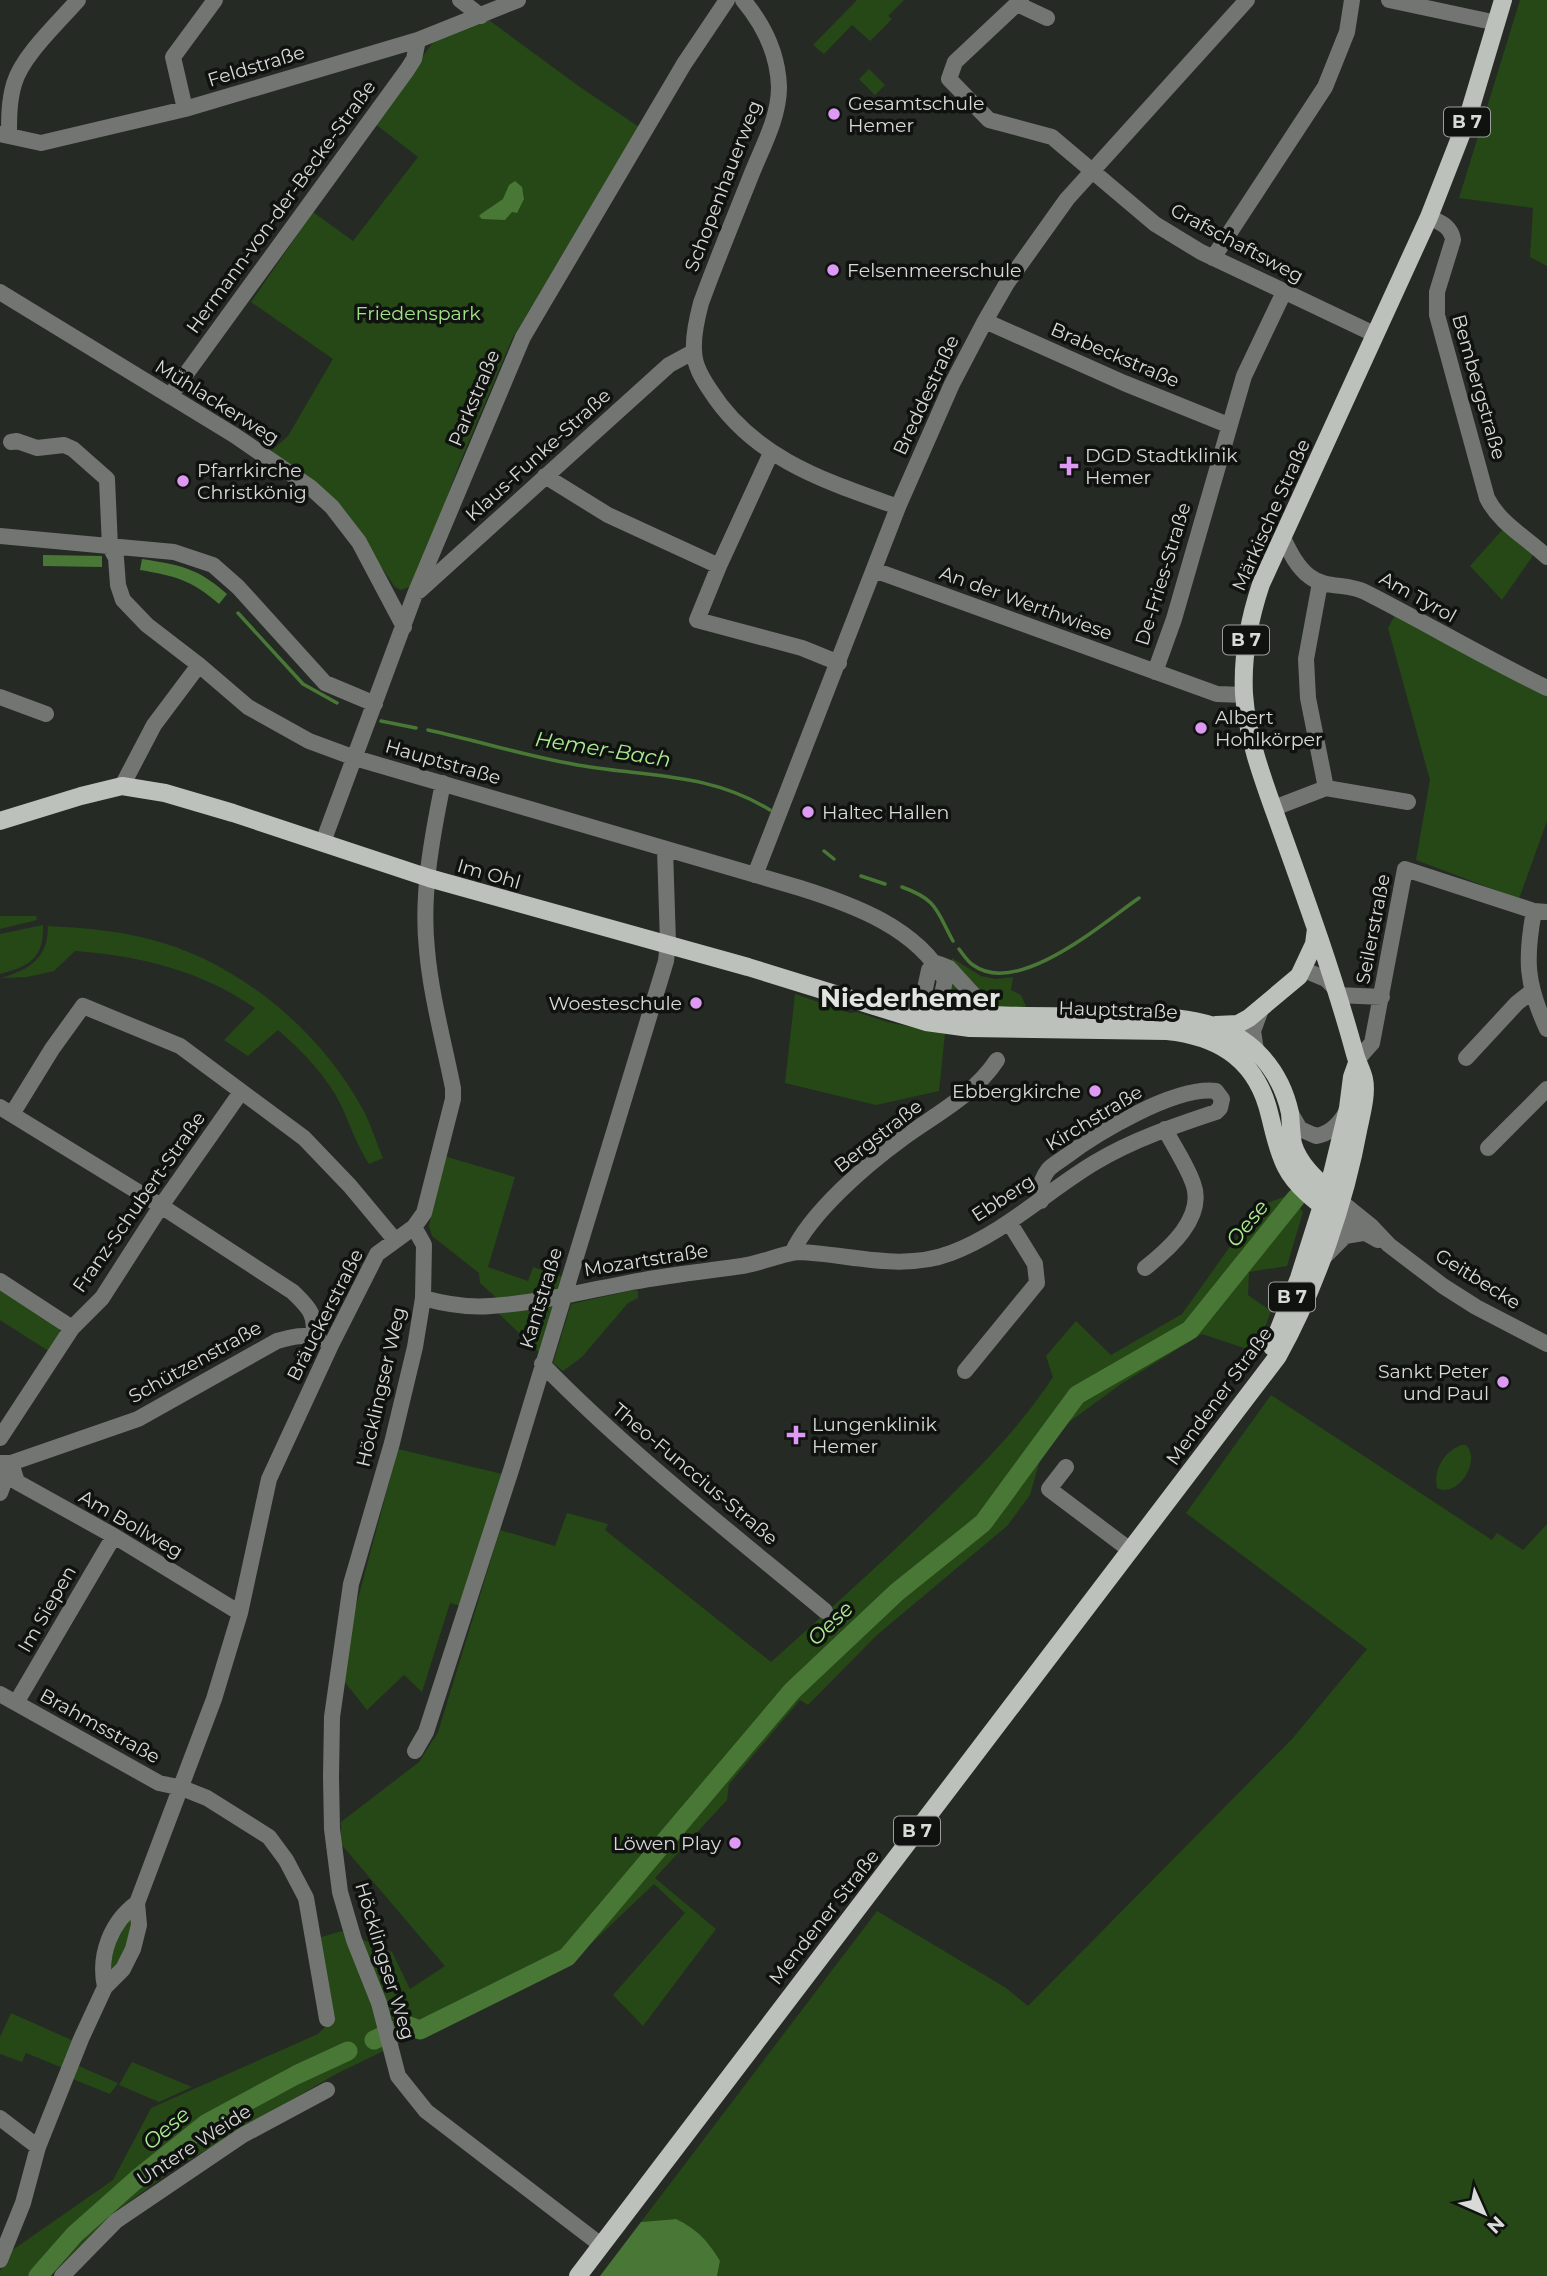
<svg xmlns="http://www.w3.org/2000/svg" width="1547" height="2276" viewBox="0 0 1547 2276" font-family="Montserrat,sans-serif">
	<style>
		.green { fill: #254816 }
		.water { fill: #497736 }
		.lines { fill: none; stroke-linecap: round; stroke-linejoin: round }
		.stream { stroke: #497736; stroke-width: 3.5 }
		.river { stroke: #497736; stroke-width: 19 }
		.minor { stroke: #737572; stroke-width: 16 }
		.major { stroke: #bdc1bc; stroke-width: 18 }
		.poi-dot { fill: #dd99f4; stroke: #101210; stroke-width: 2.5 }
		.labels { text-anchor: middle; dominant-baseline: central; stroke-width: 7; stroke-linejoin: round; paint-order: stroke }
		.shield { fill: #101210; stroke: #9c9e9b; stroke-width: 2 }
		.shield-label { font-size: 18px; font-weight: bold; fill: #d8dad7 }
		.street-label { font-size: 19px; fill: #d8dad7; stroke: #101210 }
		.poi-label { font-size: 19px; fill: #d8dad7; stroke: #101210; text-anchor: start }
		.park-label { font-size: 19px; fill: #a0e287; stroke: #101210 }
		.water-label { font-size: 21px; font-style: italic; fill: #abed91; stroke: #101210 }
		.district-label { font-size: 26px; font-weight: bold; fill: #e0e5df; stroke: #101210 }
	</style>
	<rect width="100%" height="100%" fill="#262a25"/>
	<!-- green -->
	<path class="green" d="M857,0H904L888,16L892,19L870,41L852,25L824,54L813,45Z
		M1520,0H1547V266L1530,257L1533,208L1459,198Z
		M486,18L580,87L639,127L512,339L459,465L415,585L401,590L395,587L339,505L269,453L288,436L333,359L251,302L313,212L353,241L418,157L374,123L434,41Z
		M869,69L885,85L875,95L859,79Z
		M1503,529L1534,554L1502,600L1470,566Z
		M1396,613L1547,694V821L1519,899L1416,860L1430,780L1388,628Z
		M0,916H36L37,920L0,929Z
		M43,925C44,958 30,966 0,974V934Z
		M48,926C82,928 115,930 149,939C237,961 319,1029 362,1108C371,1124 376,1142 383,1158L369,1164C357,1146 350,1124 341,1105C326,1075 303,1052 278,1030L248,1056L224,1040L255,1008C200,970 140,956 75,951L54,971L27,977L2,978C30,969 48,958 48,926Z
		M952,958L981,976L996,979L1013,977L1011,990L1021,995L1028,1011L945,1008Z
		M795,994L850,1013L857,1012L887,1022L945,1034L939,1091L876,1105L785,1083Z
		M444,1156L515,1177L488,1267L528,1281L533,1267L566,1278L563,1292L500,1301L480,1283L479,1273L432,1236L429,1226Z
		M1289,1195L1303,1212L1287,1266L1249,1272L1248,1295L1271,1311L1256,1352L1202,1334L1121,1384L1065,1425L1039,1463L1030,1495L1007,1526L877,1635L808,1705L800,1700L729,1784L727,1800L655,1878L716,1929L643,2026L613,1995L685,1913L654,1884L577,1957L336,2074L174,2169L111,2215L50,2276H0V2271L11,2251L113,2180L151,2108L318,2034L334,2018L318,1938L342,1931L392,1952L410,1989L445,1966L341,1844V1822L419,1762L438,1732L500,1530L555,1546L567,1513L608,1524L605,1530L771,1662C828,1611 885,1560 940,1506C981,1466 1022,1425 1053,1377L1046,1356L1076,1321L1111,1355L1182,1314L1259,1206Z
		M0,1286L58,1323L60,1334L50,1352L0,1320Z
		M634,1290L638,1291V1298L628,1303L582,1357L563,1371L553,1363L571,1304Z
		M563,1297L542,1358L538,1351L497,1312Z
		M1271,1395L1492,1540L1497,1533L1523,1550L1547,1524V2276H717L720,2261L676,2219L641,2222L877,1911L1006,1988L1028,2006L1292,1739L1367,1649L1186,1513Z
		M1461,1445H1466C1482,1461 1457,1499 1437,1488C1433,1470 1444,1452 1461,1445Z
		M398,1449L502,1474L461,1606L450,1603L422,1692L404,1675L367,1710L340,1676L345,1647Z
		M125,1915L137,1923L114,1977L105,1957Z
		M11,2013L76,2042L65,2069L26,2053L22,2062L0,2054V2037Z
		M132,2062L192,2087L159,2102L119,2085Z
		M74,2064L118,2083L110,2094L68,2077Z"/>
	<!-- water -->
	<path class="water" d="M515,181L522,187L524,199L517,213L512,212L505,220L482,219L479,216L481,214L503,199L509,185Z
		M43,555L102,556V567L43,566Z
		M142,559C180,565 198,568 227,594L219,604C192,580 175,576 140,570Z
		M676,2219C697,2229 708,2241 720,2261L717,2276H600L641,2222Z"/>
	<g class="lines">
		<!-- stream -->
		<path class="stream" d="M238,613L303,684L337,703
			M381,721L416,728
			M428,730C480,741 531,758 584,766C650,777 710,773 770,810
			M824,851L834,859
			M861,876L885,884
			M902,887C938,900 936,910 953,941
			M959,949C963,954 967,961 973,965C1018,998 1104,922 1139,898"/>
		<!-- river -->
		<path class="river" d="M374,2040L407,2025L420,2030L567,1957L792,1691L897,1592L983,1523L1077,1395L1190,1330L1296,1198
			M38,2276L75,2234L137,2179L207,2123L296,2075L348,2051"/>
		<!-- minor -->
		<path class="minor" d="M460,0L481,16
			M743,0C764,25 778,54 779,87C779,117 763,146 752,173C735,216 717,259 701,303C697,318 693,334 694,350C694,365 702,378 710,390C754,459 825,481 898,507
			M1021,0L955,62L949,79L989,120L1052,137L1155,224L1201,252L1374,334
			M1389,0L1497,23
			M1017,4L1047,18
			M185,109L173,57L215,0
			M0,134L41,143L185,109L418,40L518,0
			M9,135C9,118 9,101 14,84C22,56 58,23 78,0
			M1429,217C1441,223 1451,226 1453,240L1437,292V315L1487,498C1500,524 1526,537 1547,557
			M1213,258L1325,87L1347,32L1352,0
			M0,292L234,435L310,487L332,507L359,542L404,627
			M985,321L1124,383L1228,425
			M170,396L407,70L414,59L418,40
			M11,442L17,441L37,448L64,445L73,449L107,479L110,547L116,558L118,585L123,600L147,625L199,665L248,707L309,741L355,758L800,888C854,905 917,928 945,980L939,1010L926,1022L921,1007L929,970L936,963
			M771,453L719,566L697,620L802,648L839,663
			M545,476L608,515L719,566
			M0,536L174,552L213,565L238,587L325,683L375,704
			M1282,536C1289,550 1296,566 1309,576C1325,589 1348,583 1365,592C1426,623 1485,658 1547,688
			M874,570L1217,694L1244,695
			M1320,583L1306,659L1308,698L1326,788
			M419,591L669,365L693,352
			M1155,672L1174,619L1244,376L1284,292
			M0,697L46,714
			M122,786L154,725L199,665
			M1274,808L1326,788L1408,802
			M323,842L415,594L523,337L684,64L727,0
			M755,875L898,507L952,384L985,321L1007,283L1067,199L1247,0
			M1534,911C1525,959 1526,984 1547,1029
			M939,964L949,968L992,1015
			M1309,972L1326,979L1336,989
			M1337,995L1382,997
			M1256,1050L1253,1031L1260,1012
			M1466,1058L1517,1003L1531,992
			M1357,1060L1372,1043L1405,869L1534,911L1547,912
			M0,1107L161,1206L293,1292C307,1306 317,1314 313,1336
			M1290,1112L1300,1129L1316,1136C1331,1134 1340,1123 1347,1111
			M12,1114L52,1049L83,1006L180,1046L304,1138L350,1186L395,1240
			M1488,1148L1547,1089
			M1340,1201L1371,1226L1389,1245L1443,1286L1476,1307L1547,1344
			M1335,1216L1378,1240
			M414,1227L424,1245L423,1298L415,1347L392,1443L351,1584L332,1717L331,1777L332,1829L340,1892L354,1940L379,2003L398,2076L426,2111L601,2245
			M792,1253C811,1212 866,1165 903,1138C936,1114 974,1095 997,1060
			M1325,1256L1345,1236L1363,1233
			M1145,1268C1169,1249 1206,1217 1193,1183C1186,1164 1174,1147 1165,1129
			M0,1281L72,1328
			M423,1298C445,1304 469,1308 491,1306C538,1303 586,1291 632,1282C669,1275 706,1271 742,1266C758,1264 787,1252 799,1252C850,1254 901,1272 951,1253C1004,1233 1046,1192 1094,1163C1132,1140 1174,1126 1216,1112L1220,1108L1222,1099L1216,1091C1175,1086 1097,1133 1065,1157C1060,1161 1052,1165 1048,1170C1041,1179 1039,1190 1041,1201
			M542,1364C630,1454 729,1531 825,1611
			M965,1371L1037,1283L1035,1264L1009,1222
			M0,1438L72,1328L102,1298L161,1206L241,1092
			M0,1463H11L138,1419L277,1341C291,1337 306,1333 319,1339
			M11,1463L17,1482L114,1536L240,1613
			M1066,1467L1049,1489L1130,1550
			M0,1493L11,1463
			M0,1694L159,1783L182,1788L207,1798L269,1837L286,1860L306,1898L327,2019
			M16,1703L114,1536
			M415,1751L426,1732L512,1467L666,961L668,943L665,849
			M105,1987C98,1955 111,1922 137,1903
			M0,2118L38,2147
			M0,2260L23,2203L38,2147L81,2039L105,1987L123,1969L133,1949L139,1925L137,1903L214,1699L240,1613L269,1479L331,1345L377,1254L414,1227L424,1213L453,1099V1088C444,1043 431,996 427,950C421,895 432,837 443,783
			M62,2276L116,2221L243,2135L327,2090"/>
		<!-- major -->
		<path class="major" d="M0,821L81,796L122,786L165,793L233,813L429,878L748,967L926,1022L970,1028L1167,1031C1215,1036 1252,1056 1267,1105C1273,1125 1276,1148 1286,1167C1296,1187 1318,1203 1335,1216
			M887,1001C921,1007 956,1013 992,1015C1030,1017 1069,1016 1108,1016C1160,1017 1219,1013 1258,1053C1274,1069 1285,1090 1290,1113C1291,1123 1291,1134 1293,1144C1300,1168 1323,1185 1340,1201
			M1216,1025L1238,1024L1249,1018L1299,976L1314,944L1316,929
			M1272,1347L1299,1278L1332,1174L1348,1108L1352,1077L1357,1063
			M578,2276L1278,1356C1316,1287 1345,1203 1359,1126C1362,1112 1367,1093 1364,1079C1362,1070 1357,1062 1355,1054C1334,977 1307,902 1280,827C1265,785 1247,739 1244,694C1242,656 1249,620 1261,584L1429,217L1468,117L1503,0"/>
	</g>
	<!-- markers -->
	<g class="poi-dot">
		<circle cx="834" cy="114" r="7"/>
		<circle cx="833" cy="270" r="7"/>
		<path d="M1065.5 455.5h7v7h7v7h-7v7h-7v-7h-7v-7h7z"/>
		<circle cx="183" cy="481" r="7"/>
		<circle cx="1201" cy="728" r="7"/>
		<circle cx="808" cy="812" r="7"/>
		<circle cx="696" cy="1003" r="7"/>
		<circle cx="1095" cy="1091" r="7"/>
		<circle cx="1503" cy="1382" r="7"/>
		<path d="M792.5 1424.5h7v7h7v7h-7v7h-7v-7h-7v-7h7z"/>
		<circle cx="735" cy="1843" r="7"/>
	</g>
	<g class="labels">
		<!-- shield labels -->
		<g class="shield">
			<rect x="1444" y="107.5" width="46" height="29" rx="5"/>
			<rect x="1223" y="625.5" width="46" height="29" rx="5"/>
			<rect x="1269" y="1282.5" width="46" height="29" rx="5"/>
			<rect x="894" y="1816.5" width="46" height="29" rx="5"/>
		</g>
		<g class="shield-label">
			<text x="1467" y="122">B 7</text>
			<text x="1246" y="640">B 7</text>
			<text x="1292" y="1297">B 7</text>
			<text x="917" y="1831">B 7</text>
		</g>
		<!-- street labels -->
		<g class="street-label">
			<text transform="translate(256 66) rotate(-17)">Feldstraße</text>
			<text transform="translate(723 186) rotate(-69)">Schopenhauerweg</text>
			<text transform="translate(281 207) rotate(-54)">Hermann-von-der-Becke-Straße</text>
			<text transform="translate(1237 243) rotate(28)">Grafschaftsweg</text>
			<text transform="translate(1115 355) rotate(23)">Brabeckstraße</text>
			<text transform="translate(1479 387) rotate(74)">Bembergstraße</text>
			<text transform="translate(926 395) rotate(-65)">Breddestraße</text>
			<text transform="translate(474 398) rotate(-67)">Parkstraße</text>
			<text transform="translate(217 402) rotate(32)">Mühlackerweg</text>
			<text transform="translate(538 455) rotate(-42)">Klaus-Funke-Straße</text>
			<text transform="translate(1271 515) rotate(-66)">Märkische Straße</text>
			<text transform="translate(1163 574) rotate(-73)">De-Fries-Straße</text>
			<text transform="translate(1418 597) rotate(29)">Am Tyrol</text>
			<text transform="translate(1026 603) rotate(20)">An der Werthwiese</text>
			<text transform="translate(443 762) rotate(16)">Hauptstraße</text>
			<text transform="translate(489 874) rotate(16)">Im Ohl</text>
			<text transform="translate(1373 929) rotate(-79)">Seilerstraße</text>
			<text transform="translate(1118 1010) rotate(2)">Hauptstraße</text>
			<text transform="translate(1094 1118) rotate(-31)">Kirchstraße</text>
			<text transform="translate(878 1136) rotate(-38)">Bergstraße</text>
			<text transform="translate(1003 1198) rotate(-33)">Ebberg</text>
			<text transform="translate(139 1202) rotate(-55)">Franz-Schubert-Straße</text>
			<text transform="translate(646 1260) rotate(-9)">Mozartstraße</text>
			<text transform="translate(1478 1279) rotate(32)">Geitbecke</text>
			<text transform="translate(541 1298) rotate(-73)">Kantstraße</text>
			<text transform="translate(325 1315) rotate(-63)">Bräuckerstraße</text>
			<text transform="translate(195 1362) rotate(-29)">Schützenstraße</text>
			<text transform="translate(381 1387) rotate(-77)">Höcklingser Weg</text>
			<text transform="translate(1219 1396) rotate(-54)">Mendener Straße</text>
			<text transform="translate(695 1474) rotate(40)">Theo-Funccius-Straße</text>
			<text transform="translate(131 1524) rotate(30)">Am Bollweg</text>
			<text transform="translate(47 1609) rotate(-60)">Im Siepen</text>
			<text transform="translate(100 1726) rotate(29)">Brahmsstraße</text>
			<text transform="translate(824 1917) rotate(-52)">Mendener Straße</text>
			<text transform="translate(385 1961) rotate(73)">Höcklingser Weg</text>
			<text transform="translate(194 2145) rotate(-33)">Untere Weide</text>
		</g>
		<!-- poi labels -->
		<g class="poi-label">
			<text x="848" y="103">Gesamtschule<tspan x="848" dy="22">Hemer</tspan></text>
			<text x="847" y="270">Felsenmeerschule</text>
			<text x="1085" y="455">DGD Stadtklinik<tspan x="1085" dy="22">Hemer</tspan></text>
			<text x="197" y="470">Pfarrkirche<tspan x="197" dy="22">Christkönig</tspan></text>
			<text x="1215" y="717">Albert<tspan x="1215" dy="22">Hohlkörper</tspan></text>
			<text x="822" y="812">Haltec Hallen</text>
			<text x="682" y="1003" text-anchor="end">Woesteschule</text>
			<text x="1081" y="1091" text-anchor="end">Ebbergkirche</text>
			<text x="1489" y="1371" text-anchor="end">Sankt Peter<tspan x="1489" dy="22">und Paul</tspan></text>
			<text x="812" y="1424">Lungenklinik<tspan x="812" dy="22">Hemer</tspan></text>
			<text x="721" y="1843" text-anchor="end">Löwen Play</text>
		</g>
		<!-- park labels -->
		<g class="park-label">
			<text x="418" y="313">Friedenspark</text>
		</g>
		<!-- water labels -->
		<g class="water-label">
			<text transform="translate(603 749) rotate(9)">Hemer-Bach</text>
			<text transform="translate(1247 1223) rotate(-51)">Oese</text>
			<text transform="translate(830 1623) rotate(-43)">Oese</text>
			<text transform="translate(166 2128) rotate(-40)">Oese</text>
		</g>
		<!-- district labels -->
		<g class="district-label">
			<text x="910" y="998">Niederhemer</text>
		</g>
	</g>
	<!-- north arrow -->
	<g transform="translate(1484 2213) rotate(135)" stroke="#101210" stroke-width="5" paint-order="stroke">
	<path d="M0-5L12 26L0 18L-12 26Z" fill="#d8dad7"/>
	<text y="-10" font-size="19" font-weight="bold" text-anchor="middle" fill="#d8dad7">N</text>
	</g>
</svg>
